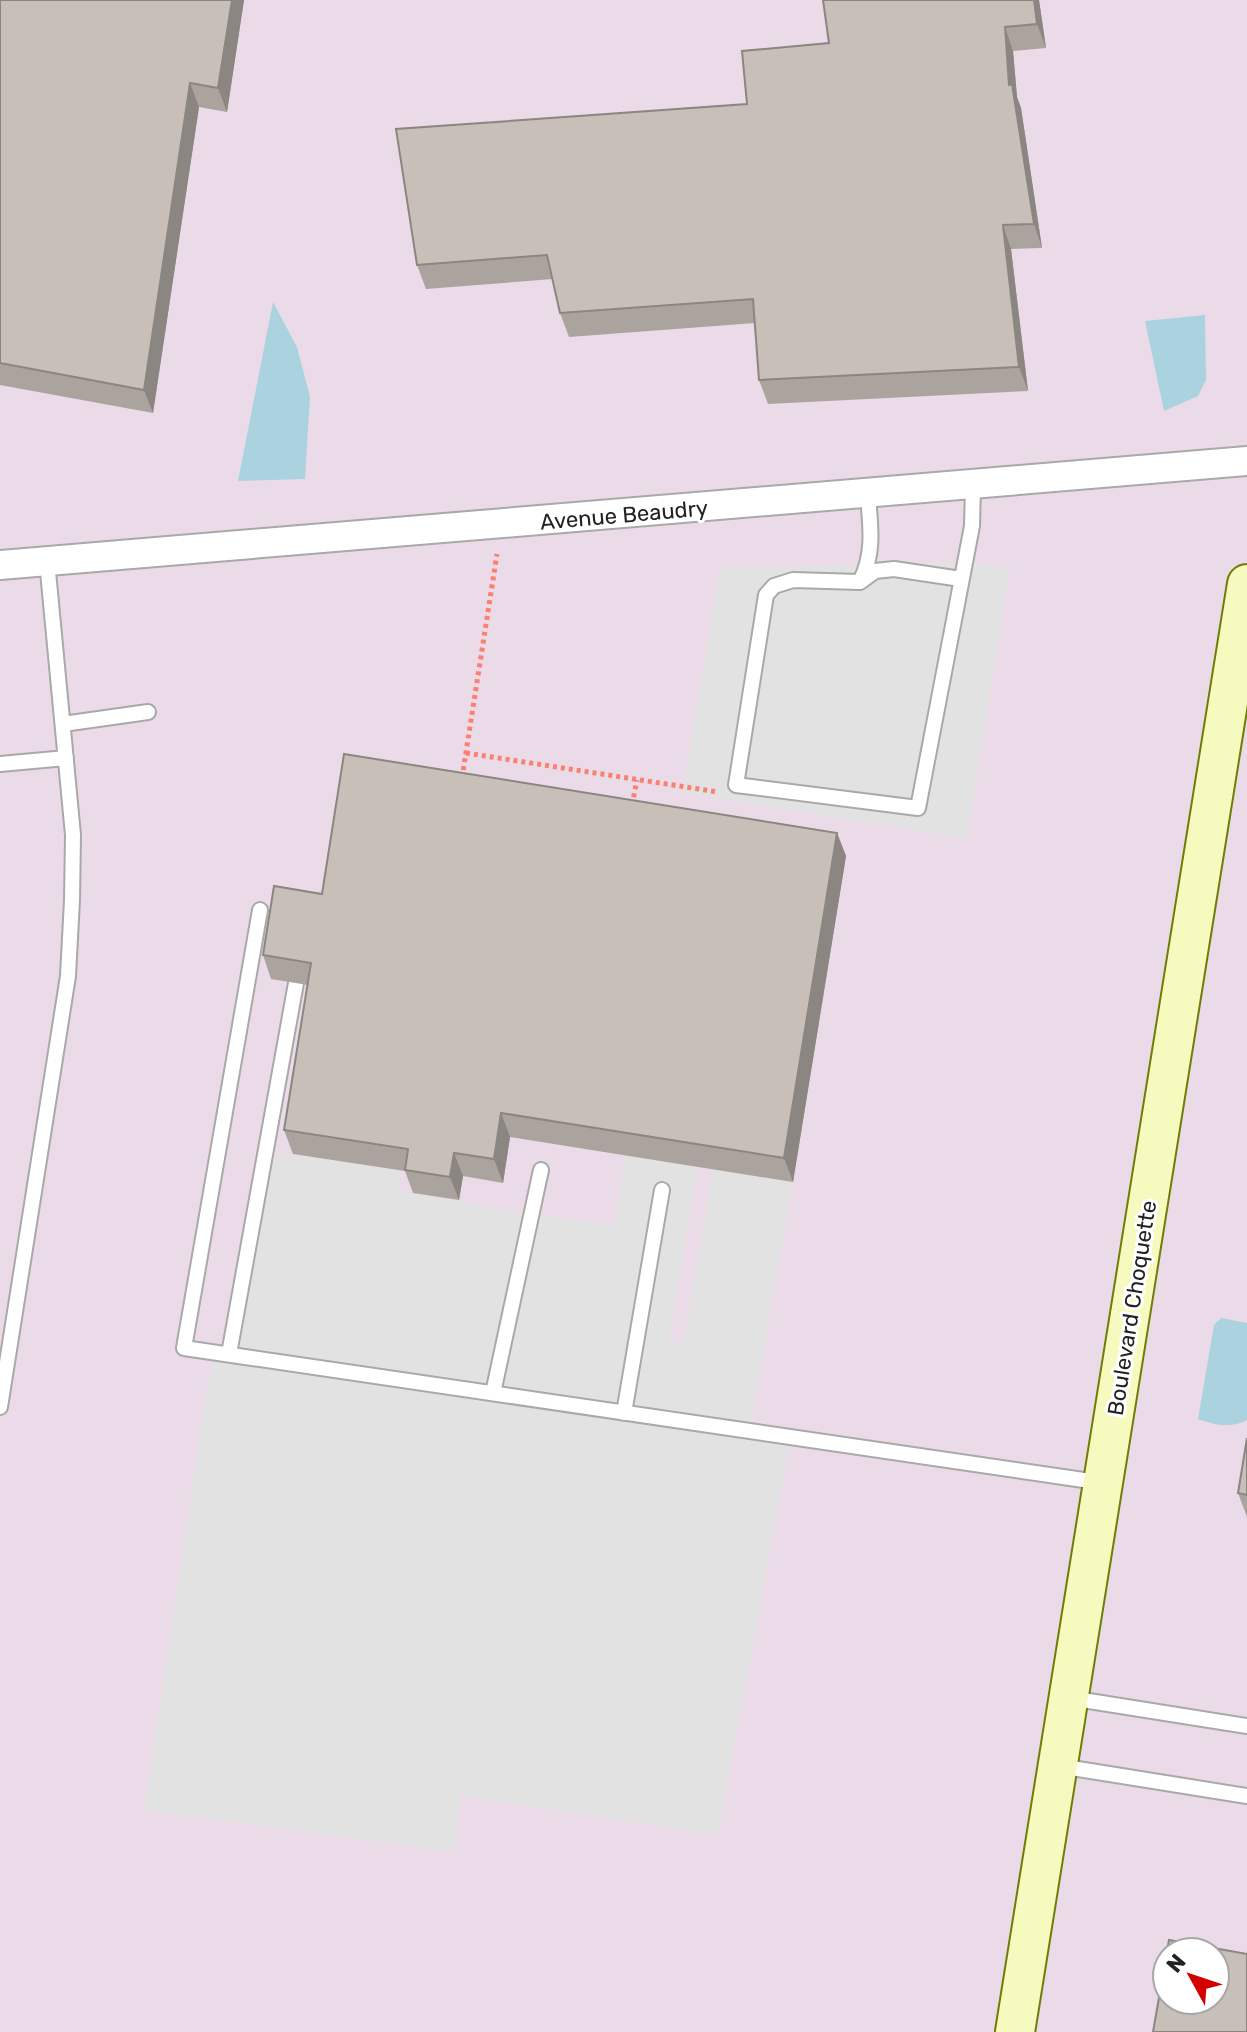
<svg xmlns="http://www.w3.org/2000/svg" width="1247" height="2032" viewBox="0 0 1247 2032" font-family="Rubik,sans-serif">
	<style>
		.industrial { fill: #ebdbe8; fill-rule: evenodd }
		.parking { fill: #e2e2e2 }
		.water { fill: #aad3df }
		.lines { fill: none; stroke-linecap: round; stroke-linejoin: round }
		.lane-casing { stroke: #a9a9a9; stroke-width: 18 }
		.street-casing { stroke: #a9a9a9; stroke-width: 32 }
		.secondary-casing { stroke: #707d05; stroke-width: 42 }
		.path { stroke: #fa8072; stroke-width: 5; stroke-dasharray: 4 4; stroke-linecap: butt }
		.lane { stroke: #fff; stroke-width: 14 }
		.street { stroke: #fff; stroke-width: 28 }
		.secondary { stroke: #f7fabf; stroke-width: 38 }
		.wall { fill: #aba49e }
		.shaded-wall { fill: #8b8681 }
		.building { fill: #c7bfb8; stroke: #8b8681; stroke-width: 2; fill-rule: evenodd }
		.labels { text-anchor: middle; dominant-baseline: central; stroke-width: 6; stroke-linejoin: round; paint-order: stroke }
		.street-label { font-size: 22px; fill: #222; stroke: #fff }
	</style>
	<rect width="100%" height="100%" fill="#f2efe9"/>
	<!-- industrial -->
	<path class="industrial" d="M0,0H1247V2032H0ZM1167,1952H1215V2000H1167Z"/>
	<!-- parking -->
	<path class="parking" d="M964,562L1010,568L967,839L682,792L720,568Z
		M265,1154H293L401,1171L399,1191L531,1214L614,1225L626,1155L698,1167L669,1340L683,1344L713,1169L793,1182L750,1431L791,1437L718,1835L461,1796L453,1852L144,1810L207,1386L216,1352L228,1354Z"/>
	<!-- water -->
	<path class="water" d="M273,302L297,347L310,397L305,479L238,481Z
		M1205,315L1206,380L1198,396L1164,411L1145,321Z
		M1221,1318L1247,1323V1420C1230,1429 1215,1425 1198,1419L1214,1325Z"/>
	<g class="lines">
		<!-- lane casing -->
		<g class="lane-casing">
			<path id="lane" d="M961,579L894,569L875,571L860,582L793,580L774,586L766,595L736,785L918,808L972,526L973,486
				M861,580C875,551 870,525 868,495
				M63,724L148,712
				M0,764L66,758
				M260,910L184,1348L1104,1483
				M229,1354L296,983
				M493,1393L541,1170
				M0,1407L68,976L72,900L73,835L47,561
				M624,1413L662,1190
				M1070,1698L1247,1726
				M1059,1766L1247,1796"/>
		</g>
		<!-- street casing -->
		<g class="street-casing">
			<path id="street" d="M0,565L1247,461"/>
		</g>
		<!-- secondary casing -->
		<g class="secondary-casing">
			<path id="secondary" d="M1015,2032L1247,584"/>
		</g>
		<!-- path -->
		<path class="path" d="M466,753L718,792
			M462,778L497,554
			M632,805L637,780"/>
		<!-- lane -->
		<use href="#lane" class="lane"/>
		<!-- street -->
		<use href="#street" class="street"/>
		<!-- secondary -->
		<use href="#secondary" class="secondary"/>
	</g>
	<!-- wall -->
	<path class="wall" d="M0,0H244L227,112L199,107L153,413L0,385Z
		M823,0H1039L1046,48L1013,51L1017,97L1021,108L1042,248L1011,249L1028,391L768,404L759,380L755,323L569,337L560,313L553,279L426,289L417,265L747,104L829,43Z
		M837,833L846,856L793,1182L510,1137L503,1183L463,1176L459,1200L413,1193L405,1171L293,1154L284,1130L308,985L271,979L263,955L322,894Z
		M1247,1438V1517L1238,1493Z"/>
	<!-- shaded-wall -->
	<path class="shaded-wall" d="M232,0H244L227,112L218,88Z
		M1034,0H1039L1046,48L1037,24Z
		M1005,27L1013,51L1017,97L1021,108L1042,248L1034,224L1009,85Z
		M190,83L199,107L153,413L144,390Z
		M1003,225L1011,249L1028,391L1019,367Z
		M837,833L846,856L793,1182L784,1158Z
		M501,1113L510,1137L503,1183L494,1159Z
		M454,1153L463,1176L459,1200L450,1177Z"/>
	<!-- building -->
	<path class="building" d="M0,0H232L218,88L190,83L144,390L0,363Z
		M823,0H1034L1037,24L1005,27L1009,85L1012,84L1034,224L1003,225L1019,367L759,380L753,299L560,313L547,255L417,265L396,129L747,104L742,51L829,43Z
		M344,754L837,833L784,1158L501,1113L494,1159L454,1153L450,1177L405,1170L408,1149L284,1130L311,963L263,955L274,886L322,894Z
		M1247,1438V1495L1238,1493Z
		M1169,1940L1247,1954V2032H1153ZM1167,1952H1215V2000H1167Z"/>
	<g class="labels">
		<!-- street labels -->
		<g class="street-label">
			<text transform="translate(624 515) rotate(-5)">Avenue Beaudry</text>
			<text transform="translate(1132 1308) rotate(-81)">Boulevard Choquette</text>
		</g>
	</g>
	<!-- north arrow -->
	<g transform="translate(1191 1976) rotate(310)"><circle r="38" fill="#ffffff" stroke="#a7a7a7" stroke-width="2"/>
	<path d="M0-6L14 30L0 20L-14 30Z" fill="#d40000"/>
	<text y="-12" font-size="22" font-weight="bold" text-anchor="middle" fill="#222222">N</text>
	</g>
</svg>
